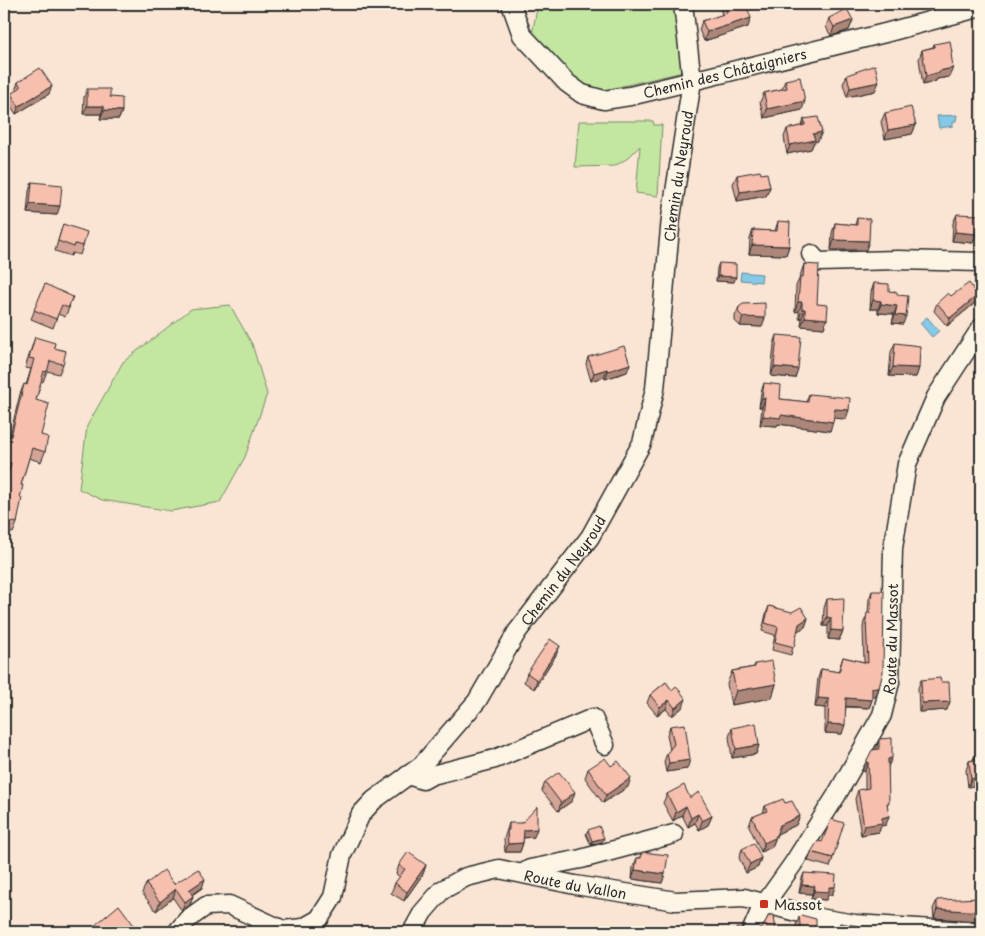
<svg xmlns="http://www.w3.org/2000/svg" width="985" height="936" viewBox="0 0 985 936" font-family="'Playpen Sans',sans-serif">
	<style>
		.green { fill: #c3e7a1; stroke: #778966 }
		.water { fill: #86c9e7; stroke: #628a9c }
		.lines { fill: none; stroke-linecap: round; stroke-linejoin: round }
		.minor-casing { stroke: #2b2b2b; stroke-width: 21 }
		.minor { stroke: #fcf5e5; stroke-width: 18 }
		.wall { fill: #d4a496; stroke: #2b2b2b }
		.shaded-wall { fill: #ad867a; stroke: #2b2b2b }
		.building { fill: #f7bfae; stroke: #2b2b2b }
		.poi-dot { fill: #c8321e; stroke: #fcf5e5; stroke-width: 2 }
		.labels { text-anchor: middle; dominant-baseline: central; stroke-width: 5; stroke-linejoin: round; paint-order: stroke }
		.street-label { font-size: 14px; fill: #2b2b2b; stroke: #fcf5e5 }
		.poi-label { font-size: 14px; fill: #2b2b2b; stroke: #fcf5e5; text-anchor: start }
	</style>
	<rect width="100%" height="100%" fill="#fae5d4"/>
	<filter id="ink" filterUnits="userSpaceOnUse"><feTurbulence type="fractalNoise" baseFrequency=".02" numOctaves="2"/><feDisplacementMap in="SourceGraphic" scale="10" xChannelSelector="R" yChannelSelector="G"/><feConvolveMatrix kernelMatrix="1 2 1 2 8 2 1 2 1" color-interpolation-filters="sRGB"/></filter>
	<g filter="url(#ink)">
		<!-- green -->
		<path class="green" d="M538,4H681L687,71L601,91L581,85L532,34Z
			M579,121H653L654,125H662L658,196L636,193L640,146L628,158L615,166L575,167Z
			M230,305L252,344L267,394L245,457L220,502L171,511L102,500L79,489L87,426L123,362L191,309Z"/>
		<!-- water -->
		<path class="water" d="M957,115L956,121L953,122V126L939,128L937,116Z
			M741,272L762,274L761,282L740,280Z
			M927,317L939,331L932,337L920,323Z"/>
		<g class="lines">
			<!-- minor casing -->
			<g class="minor-casing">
				<g id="minor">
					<path id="s1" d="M511,4L522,35L567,83L582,94L604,100L630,96L692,81L885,33L981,7"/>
					<path d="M811,254L818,262L898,260L981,262"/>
					<path d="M408,775L423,780L432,775L495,759L593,718L605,745"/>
					<path d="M525,872L530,869L581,859L674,834"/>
					<path id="s2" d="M177,932L188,919L206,906L229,905L283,930L303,928L319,919L333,897L342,855L361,814L374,800L421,766L477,701L517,632L590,537L642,443L655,389L671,218L692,81L683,4"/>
					<path id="s3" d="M412,932L423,912L442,890L466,877L499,869L575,885L676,901L744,898L819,918L855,924L981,932"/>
					<path id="s4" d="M751,932L761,909L793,864L836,796L882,715L890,682L893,548L907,464L936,397L981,328"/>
				</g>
			</g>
			<!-- minor -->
			<use href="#minor" class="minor"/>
		</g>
		<!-- wall -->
		<path class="wall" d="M719,4H759L747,7L748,27L704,41L699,30L702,21L722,15Z
			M829,18L853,20L849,30L831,36L826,27Z
			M934,44L951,56L949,77L937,79L936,81L923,85L919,59L922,50L933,47Z
			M847,75L875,91L847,97L843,84Z
			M785,80L802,110L764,118L760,102L764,93L782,89Z
			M18,82L49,94L16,114L8,102L11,94L15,91Z
			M87,89L110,97L122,111L119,119H100L101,114H83L84,97Z
			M885,113L916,125L912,134L885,139L881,122Z
			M804,119L818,141L814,142L811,149L787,154L784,137L787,129L802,126Z
			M761,174L770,187L766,196L737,201L733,184L737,175Z
			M32,182L57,215L27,213L29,191Z
			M957,214L973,243L952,241L953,223Z
			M857,218L866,250H831L832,233L835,223L855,225Z
			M778,221L789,246L786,255L749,254L750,239L753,230L775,231Z
			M63,224L83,246L80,255L72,253L71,256L55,251Z
			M719,263L734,282L716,281L717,268Z
			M804,264L817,304L827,319L824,328L801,326L802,318H799V311L795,312L796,286L800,277L801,273Z
			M874,283L897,295L903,324L892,323L894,314L878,313V309H870L871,292Z
			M45,284L70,306L65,317L58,314L53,328L31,319Z
			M978,295L975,303L947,326L934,311L937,303L951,296Z
			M739,307L762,327L740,326L735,321V316Z
			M777,335L795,378L771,376L774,344Z
			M35,337L54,348L63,364L59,374L47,371L43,382L41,381L36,400L41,435L45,452L41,462L29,458L21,485L20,498L17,523L13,533L4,531V489L7,473L4,472V439L10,435L20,394L24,384L26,385L31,369L25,368Z
			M895,343L919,368L916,377L889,376L891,352Z
			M588,357L627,372L605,379L604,377L591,381L586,364Z
			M764,383L780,399L806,402L809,394L846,419L834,418L830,431L778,424L777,426L760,425L762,407H759L761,392Z
			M872,591L879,688L875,697H872V700L869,708L846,707L842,734L825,733V708L815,707L818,678L821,669L838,672L843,657L864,662L863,627L864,622L868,613L869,599Z
			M827,599L843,631L839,640L828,639V626H823L824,608Z
			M769,606L808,618L805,627L797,631L791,655L772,650L775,635L762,631L766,614Z
			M556,655L534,689L524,682L527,673Z
			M755,664L776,684L772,698L731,705L727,684L732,671L754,667Z
			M921,680L941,682L947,710L919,712L918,688Z
			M666,682L683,707L672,716L666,709L657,715L647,703L650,695Z
			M670,726L687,769L666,772L664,762L667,753L670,750L667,735Z
			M732,728L759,745L756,754L732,758L729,737Z
			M879,739L888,767L887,806L886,825L881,826L879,832L861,835L855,799L858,790L865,789V771H862L876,750Z
			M981,756L968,787L966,770L969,761L973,760L974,757Z
			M611,766L628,787L603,803L585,778L588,769Z
			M545,782L572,801L558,811L542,791Z
			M667,794L690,798L712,816L708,825L699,830L695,823L688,827L682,815L673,821L663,803Z
			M785,803L800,816L796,825L777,834L772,847L761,852L749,826L752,817L763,813L765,806Z
			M509,823L534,837L523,838V843L520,852H505L504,839Z
			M588,830L602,842L591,845L586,834Z
			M742,849L761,858L758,867L746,873L739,858Z
			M642,852L665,874L662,883L632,879L633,867L637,858H639Z
			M811,852L833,858L830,867L808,861Z
			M399,865H426L423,874L404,901L391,893L395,883L400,877L396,874Z
			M804,873L835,887L832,895H828L826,900L811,899L812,894L799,893L801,881Z
			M146,884H174L202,888L192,895L193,896L190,905L182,911L173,898L156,911L142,893Z
			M937,900L981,912L978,921L934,918L933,909Z
			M799,917L816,932H797L796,926Z
			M840,923L859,932H836Z"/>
		<!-- shaded-wall -->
		<path class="shaded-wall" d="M743,4H759L741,9Z
			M751,18L748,27L704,41L707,32Z
			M853,20L849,30L831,36L834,27Z
			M953,68L949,77L937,79L936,81L923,85L926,76L939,71Z
			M879,82L875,91L847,97L850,88Z
			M52,86L49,94L16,114L19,106Z
			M805,101L802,110L764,118L767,109Z
			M87,106H104L101,114H83Z
			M104,110L122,111L119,119H100Z
			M916,125L912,134L885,139L888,130Z
			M822,132L818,141L814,142L811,149L787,154L790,145L813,134Z
			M770,187L766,196L737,201L740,192Z
			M30,204L60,206L57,215L27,213Z
			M955,232L976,234L973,243L952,241Z
			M834,240L869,241L866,250H831Z
			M752,245L789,246L786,255L749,254Z
			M718,276L736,277L734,282L716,281Z
			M978,295L975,303L947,326L950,318Z
			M873,300L881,301L878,309H870Z
			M798,302H802L799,311L795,312Z
			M881,304L897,306L894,314L878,313Z
			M802,309H805L802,318H799Z
			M895,315L906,316L903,324L892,323Z
			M743,317L765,318L762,327L740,326Z
			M805,317L827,319L824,328L801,326Z
			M630,364L627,372L605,379L608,371Z
			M774,367L798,369L795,378L771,376Z
			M893,367L919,368L916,377L889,376Z
			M607,369L604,377L591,381L594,373Z
			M762,398H765L762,407H759Z
			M835,409L849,410L846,419L831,418Z
			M781,415L833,422L830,431L778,424L777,426L760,425L763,416Z
			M827,617L831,618L828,626H823Z
			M808,618L805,627L796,632L799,624Z
			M831,630L843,631L839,640L828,639Z
			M560,646L556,655L534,689L537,680Z
			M776,684L772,698L731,705L736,691Z
			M872,688H879L875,697H869Z
			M818,698L829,699L825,708L815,707Z
			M846,698L872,700L869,708L843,706Z
			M686,699L683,707L672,716L675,708Z
			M669,700L666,709L657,715L660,707Z
			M950,702L947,710L919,712L922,703Z
			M828,724L845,725L842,734L825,733Z
			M759,745L756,754L732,758L736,749Z
			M892,758L888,767V759Z
			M690,760L687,769L666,772L669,763Z
			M866,762H868L865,771H862Z
			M981,777V785L968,787L971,779Z
			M631,778L628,787L603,803L606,795Z
			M575,792L572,801L558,811L561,803Z
			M686,806L682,815L673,821L676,812Z
			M698,814L695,823L688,827L691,818Z
			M712,816L708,825L699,830L702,821Z
			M800,816L796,825L777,834L772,847L761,852L764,843L780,825Z
			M889,816L886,825L881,826L879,832L861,835L864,826L882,818Z
			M537,829L534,837L521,838L524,830Z
			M604,838L602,842L591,845L592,841Z
			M523,843L520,852H505L508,844Z
			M761,858L758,867L746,873L750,864Z
			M426,865L423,874L404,901L407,892Z
			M635,870L665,874L662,883L632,879Z
			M205,879L202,888L186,899L189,890Z
			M802,885L815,886L812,894L799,893Z
			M829,887H835L832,895H828L826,900L811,899L814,891Z
			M176,889L173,898L156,911L160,902Z
			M193,896L190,905L182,911L185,902Z
			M937,909L981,912L978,921L934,918Z
			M133,924L130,932H126L127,930Z
			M757,930H762L761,932H756Z"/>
		<!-- building -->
		<path class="building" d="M725,4H746L751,18L707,32L702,21L727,13Z
			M847,9L853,20L834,27L829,18Z
			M950,41L952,53H951L953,68L939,71L940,72L926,76L922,50L935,47L934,44Z
			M875,65L879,82L850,88L847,75Z
			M40,68L52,86L19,106L11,94L21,87L18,82Z
			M800,77L805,101L767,109L764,93L787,88L785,80Z
			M87,89H110V97L122,98V111L104,110V106H87Z
			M911,107L916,125L888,130L885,113Z
			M818,117L822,132L813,134L815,140L790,145L787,129L805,125L804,119Z
			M760,171L761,174L767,173L770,187L740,192L737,175Z
			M32,182L62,185L60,206L30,204Z
			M957,214L978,215L976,234L955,232Z
			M857,218L870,219L869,241L834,240L835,223L857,225Z
			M778,221L790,222L789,246L752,245L753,230L777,231Z
			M63,224L87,232L83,246L75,244L74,247L58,241Z
			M719,263L736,264V277L718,276Z
			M804,264L819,265L817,304L828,305L827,319L805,317V309H802V302H798L800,277H803Z
			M874,283L889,284V291L897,292V295L908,296L906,316L895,315L897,306L881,304V301L873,300Z
			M969,283L978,295L950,318L937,303L948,293L951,296Z
			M45,284L73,297L68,308L62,305L56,319L34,310Z
			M765,303V318L743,317L738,312L739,307L743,304Z
			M777,335L801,337L798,369L774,367Z
			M35,337L55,343L54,348L66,351L63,364L50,361L47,372L44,371L36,400L49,404L41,435L48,437L45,452L32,448L21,485H23L20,498H22L17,523L4,520V494L11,463L4,461V440L5,434L11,436L24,384L27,385L34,359L29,358Z
			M895,343L920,346L919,368L893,367Z
			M624,346L630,364L608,371L607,369L594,373L588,357Z
			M764,383L781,385L780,399L808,402L809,394L850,398L849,410L835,409L833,422L781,415L780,418L763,416L765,398H762Z
			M872,591H884L883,672L879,688H872V700L846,698L845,725L828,724L829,699L818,698L821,669L839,672L843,657L868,663L866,619L867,613H870Z
			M844,598L843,631L831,630V618L827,617V599Z
			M769,606L792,612L801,607L808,618L799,624L794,647L775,642L778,627L765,623Z
			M550,639L560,646L537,680L527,673Z
			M772,661L776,684L736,691L732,671L755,667V664Z
			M940,678L941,682H949L950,702L922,703L921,680Z
			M666,682L672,690L676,686L686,699L675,708L669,700L660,707L650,695Z
			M756,723L759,745L736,749L732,728Z
			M685,724L690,760L669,763L667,753L674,744L670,726Z
			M892,738V758L888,759L889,803H887L889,816L882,818V823L864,826L858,790L869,788L868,762H866L872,750L879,749V739Z
			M981,756V777L971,779L969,761L975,760L974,757Z
			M605,758L611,766L618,761L631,778L606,795L588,769Z
			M559,772L575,792L561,803L545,782Z
			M684,785L690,798L699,792L712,816L702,821L698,814L691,818L686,806L676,812L667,794Z
			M783,799L785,803L792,801L800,816L780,825L775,838L764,843L752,817L767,811L765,806Z
			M537,807V829L524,830L523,843L508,844L507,830H509V823H522Z
			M831,819L844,823L833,858L811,852L818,841L822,842Z
			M599,826L604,838L592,841L588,830Z
			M754,843L761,858L750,864L742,849Z
			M408,852L426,865L407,892L395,883L405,869L399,865Z
			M642,852L668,855L665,874L635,870L637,858H641Z
			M198,869L205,879L189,890L193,896L185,902L176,889L160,902L146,884L164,870L174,884Z
			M804,873L836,875L835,887H829V892L814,891L815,886L802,885Z
			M980,898L981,912L937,909V900Z
			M119,905L133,924L127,930L128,931L126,932H87Z
			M769,915H774L776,932H762V930H757L762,928Z
			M801,915L816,919V932H801L799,917Z
			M840,923L858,926L859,932H841Z
			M736,928H742L744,932H736Z"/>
	</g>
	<!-- markers -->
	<rect class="poi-dot" x="759" y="899" width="10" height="10" rx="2.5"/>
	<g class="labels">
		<!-- street labels -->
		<g class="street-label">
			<text stroke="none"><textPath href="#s1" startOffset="264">Chemin des Châtaigniers</textPath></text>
			<text stroke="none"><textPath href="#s2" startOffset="1014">Chemin du Neyroud</textPath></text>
			<text stroke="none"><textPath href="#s2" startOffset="594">Chemin du Neyroud</textPath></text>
			<text stroke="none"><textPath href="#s4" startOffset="331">Route du Massot</textPath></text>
			<text stroke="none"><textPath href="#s3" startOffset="191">Route du Vallon</textPath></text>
		</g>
		<!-- poi labels -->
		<g class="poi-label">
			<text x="774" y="904">Massot</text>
		</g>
	</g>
	<!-- margin -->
	<rect width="985" height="936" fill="none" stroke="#fcf5e5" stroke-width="20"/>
	<rect x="10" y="10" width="965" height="916" fill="none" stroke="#2b2b2b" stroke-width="2" filter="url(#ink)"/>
</svg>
